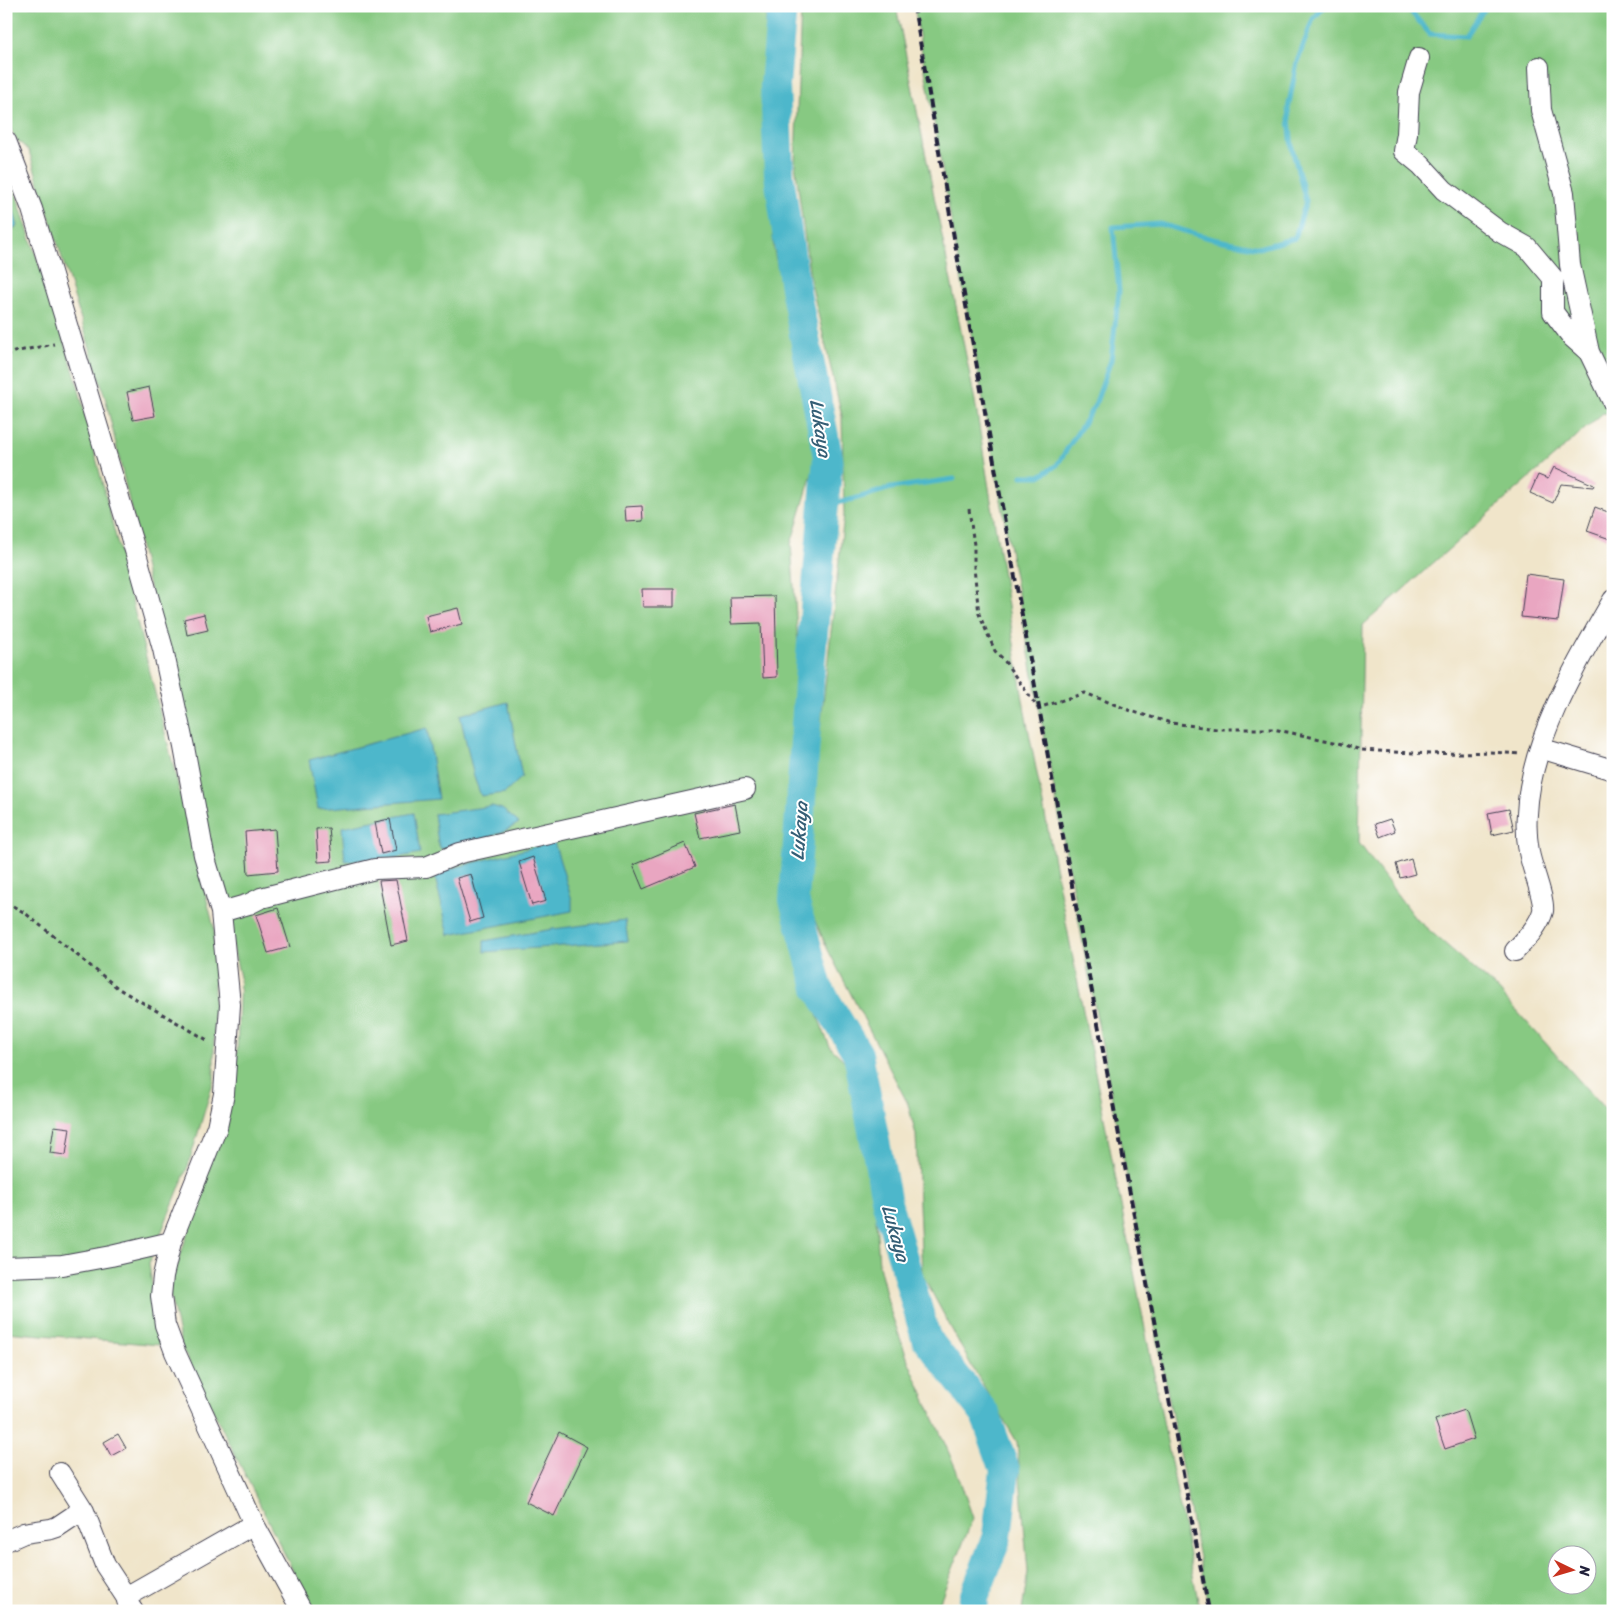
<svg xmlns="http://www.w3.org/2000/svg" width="1619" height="1617" viewBox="0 0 1619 1617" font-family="Sriracha,sans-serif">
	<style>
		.green { fill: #87c982; stroke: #54765e; fill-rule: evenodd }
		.water { fill: #4eb7cb; stroke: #386c83 }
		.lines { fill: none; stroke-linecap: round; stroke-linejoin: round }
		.stream { stroke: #4eb7cb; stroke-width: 5 }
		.river { stroke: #4eb7cb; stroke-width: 30 }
		.building { fill: #e9a6c1 }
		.minor-casing { stroke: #413f50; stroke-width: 22 }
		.path { stroke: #413f50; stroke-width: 3; stroke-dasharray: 4 4; stroke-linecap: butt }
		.minor { stroke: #fff; stroke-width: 20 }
		.rail { stroke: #22223b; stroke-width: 4; stroke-dasharray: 8 4; stroke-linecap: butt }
		.labels { text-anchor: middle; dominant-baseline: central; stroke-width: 4; stroke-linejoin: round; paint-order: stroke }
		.water-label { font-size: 19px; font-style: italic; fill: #345e75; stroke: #fff }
	</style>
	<rect width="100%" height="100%" fill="#fff"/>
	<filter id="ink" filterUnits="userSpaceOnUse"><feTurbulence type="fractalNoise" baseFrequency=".02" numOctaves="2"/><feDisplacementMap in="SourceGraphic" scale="10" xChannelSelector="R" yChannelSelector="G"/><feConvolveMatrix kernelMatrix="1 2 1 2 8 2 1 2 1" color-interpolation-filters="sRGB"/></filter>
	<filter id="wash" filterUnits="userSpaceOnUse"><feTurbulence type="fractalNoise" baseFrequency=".0096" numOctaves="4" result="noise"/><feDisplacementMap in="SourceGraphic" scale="20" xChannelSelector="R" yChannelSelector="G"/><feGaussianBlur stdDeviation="1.12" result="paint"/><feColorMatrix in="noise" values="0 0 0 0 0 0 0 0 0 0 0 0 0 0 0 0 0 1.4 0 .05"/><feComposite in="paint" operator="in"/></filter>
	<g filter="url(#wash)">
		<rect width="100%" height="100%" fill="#f0e5ca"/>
		<!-- green -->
		<path class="green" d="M6,6H766V142L774,250L817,457L791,544L799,659L788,804L793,945L807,990L830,1047L851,1067L868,1138L875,1202L879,1265L890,1310L908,1360L956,1469L973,1518L936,1611H313L182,1348L169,1290L219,1137L237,1053L240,977L105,397L29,151L15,138L6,118Z
			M801,6H896L975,401L1025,712L1200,1611H1022L1028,1572L1017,1442L971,1365L922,1274L916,1135L908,1104L828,950L808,905L812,802L844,515L842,416L810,279L795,163Z
			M914,6H1613V415L1603,413L1363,625L1359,843L1414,917L1496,988L1613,1118V1611H1209C1108,1076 1005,542 914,6ZM1556,1554H1586V1584H1556Z
			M6,163L76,378L214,928V1080L188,1166L149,1263L160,1345L6,1332Z"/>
		<!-- water -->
		<path class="water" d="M6,191C13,201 14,214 18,226L6,233Z
			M508,702L522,777L505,793L481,796L474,777L460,715Z
			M427,728L438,799L318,809L309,760Z
			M492,806L502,809L519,823C496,838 468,843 441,849L438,843L434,814Z
			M414,813L420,853L394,858L345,861L342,827Z
			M554,842L572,900V911L449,935L434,873Z
			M625,920L628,941L484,952V941L553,929Z"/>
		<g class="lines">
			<!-- stream -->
			<path class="stream" d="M1406,6L1430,34L1466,36L1486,6
				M1022,476H1040L1057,465L1095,405L1111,360L1119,291L1113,227L1160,224L1213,239L1259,248L1295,238L1306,201L1292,148L1288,109L1297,62L1313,19L1325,6
				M824,506L854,499L891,488L954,479"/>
			<!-- river -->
			<path class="river" d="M782,6L775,85L779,175L795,288L828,457L810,668L794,900L818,988L858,1054L887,1203L926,1338L985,1414L1005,1470L997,1536L974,1598L973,1611"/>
		</g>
		<g id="blocks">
			<!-- building -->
			<path class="building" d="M149,387L155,416L133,420L127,392Z
				M1554,467L1594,485L1593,487L1561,484L1553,503L1530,493L1538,475L1548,479Z
				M642,506L643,521L626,522L625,507Z
				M1595,507L1613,514V540L1587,531Z
				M1526,574L1564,579L1558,621L1521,617Z
				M642,589H674V607H643Z
				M775,596L777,677L763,678L761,623L731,624L730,597Z
				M458,608L462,624L430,632L426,616Z
				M204,614L208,630L187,635L184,619Z
				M735,804L740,830L700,838L694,813Z
				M1509,809L1514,830L1492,835L1488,813Z
				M390,819L396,850L381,854L375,822Z
				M1390,819L1395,831L1380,837L1375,824Z
				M329,828L332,861L318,862L316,829Z
				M275,829L278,871L248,874L245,832Z
				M685,843L695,867L643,889L633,865Z
				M533,857L546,901L532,905L519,862Z
				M1411,859L1415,874L1400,878L1396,864Z
				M471,874L483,918L470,922L457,878Z
				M396,880L408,941L391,945L379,881Z
				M278,908L290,947L268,953L256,915Z
				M54,1126L70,1128L66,1155L50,1153Z
				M1465,1410L1474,1439L1445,1449L1435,1420Z
				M559,1432L587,1447L554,1516L526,1502Z
				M118,1434L126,1448L111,1456L104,1442Z"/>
		</g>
	</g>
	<g filter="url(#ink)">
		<use href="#blocks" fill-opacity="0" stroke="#413f50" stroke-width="1"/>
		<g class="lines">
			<!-- minor casing -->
			<g class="minor-casing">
				<path id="minor" d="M1419,58L1409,92L1407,134L1404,151L1421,165L1444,190L1500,232L1527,247L1553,278V312L1572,337L1589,352
					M1539,67L1541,110L1564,193L1570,265L1589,352L1613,402
					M6,141L32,209L137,557L163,649L184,747L204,855L221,912L230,1005L224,1094L217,1127L171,1242L163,1276L161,1296L165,1325L175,1352L254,1524L302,1611
					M1540,748L1613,770
					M221,912L249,904L261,898L375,869L426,867L460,853L745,789
					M1515,951C1525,940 1539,926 1543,911C1545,899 1531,866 1529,852C1527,840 1526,825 1527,814C1530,741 1577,662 1613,600
					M6,1267L62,1265L111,1256L171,1242
					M60,1473L84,1511
					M6,1541L24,1533L51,1529L57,1527L72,1517L84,1511L105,1565L126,1597
					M133,1611L128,1604L126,1597L254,1524"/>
			</g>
			<!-- path -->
			<path class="path" d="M6,356L14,352L54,344
				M969,509L974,545V568L979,614L995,651L1003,659L1038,708L1085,693L1134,712L1171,723L1217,729H1273L1339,743L1361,750L1430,754L1490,752L1520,754
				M6,902L25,913L119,989L209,1041"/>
			<!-- minor -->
			<use href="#minor" class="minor"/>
			<!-- rail -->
			<path class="rail" d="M914,6C1005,542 1108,1076 1209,1611"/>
		</g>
	</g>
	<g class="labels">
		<!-- water labels -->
		<g class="water-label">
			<text transform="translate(821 428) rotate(81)">Lukaya</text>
			<text transform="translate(799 831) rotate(-86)">Lukaya</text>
			<text transform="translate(896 1233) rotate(74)">Lukaya</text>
		</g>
	</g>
	<!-- margin -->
	<rect width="1619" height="1617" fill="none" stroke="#fff" stroke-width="25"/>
	<!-- north arrow -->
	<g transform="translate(1572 1570) rotate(95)"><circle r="24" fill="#ffffff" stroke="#a7a7b1"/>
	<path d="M0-4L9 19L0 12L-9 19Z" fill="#c8321e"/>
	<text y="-8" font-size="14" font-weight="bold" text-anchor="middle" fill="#22223b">N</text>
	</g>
</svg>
